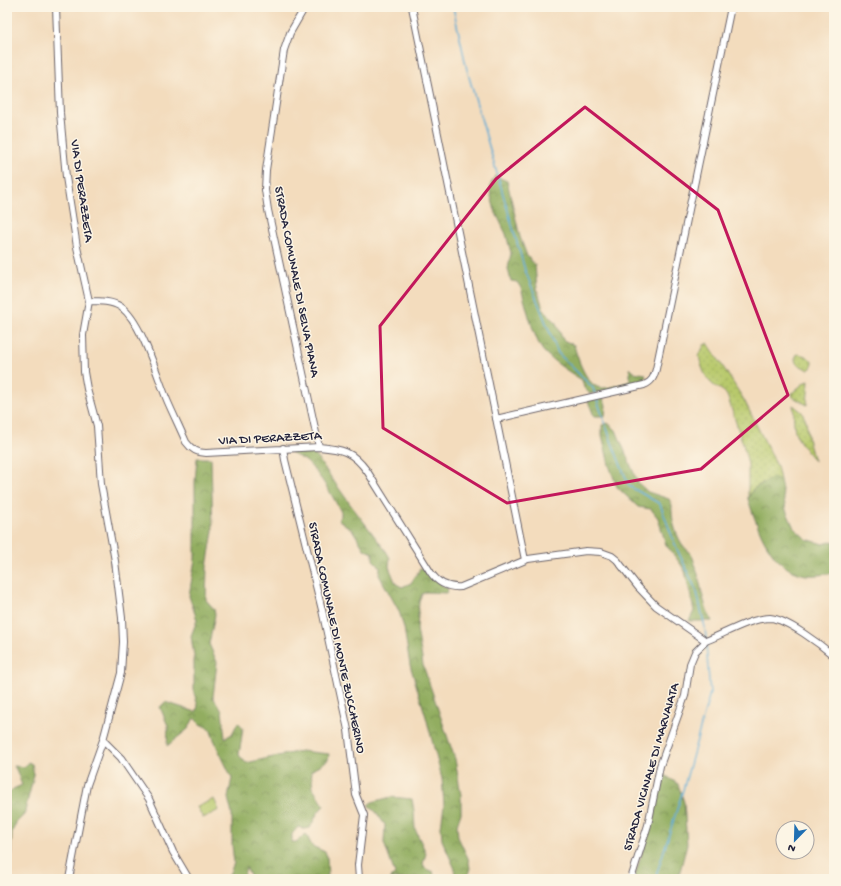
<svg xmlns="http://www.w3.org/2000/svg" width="841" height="886" viewBox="0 0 841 886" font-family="'Gochi Hand',sans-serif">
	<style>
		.grass { fill: url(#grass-dots); stroke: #6d7654 }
		.forest { fill: url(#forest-crowns); stroke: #5a684e }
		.park { fill: #b8c96c; stroke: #6d7654 }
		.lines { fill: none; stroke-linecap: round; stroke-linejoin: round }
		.stream { stroke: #5aabd5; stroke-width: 1.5 }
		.minor-casing { stroke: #6b6368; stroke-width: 8 }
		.minor { stroke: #fff; stroke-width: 6 }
		.marked { fill: none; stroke: #c2185b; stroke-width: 3; stroke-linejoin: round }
		.labels { text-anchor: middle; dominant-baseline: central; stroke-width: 3; stroke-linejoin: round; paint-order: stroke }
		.street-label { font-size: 13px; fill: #22223b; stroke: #fcf5e5 }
	</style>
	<defs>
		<pattern id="grass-dots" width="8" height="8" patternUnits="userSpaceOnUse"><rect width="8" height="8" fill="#b8c96c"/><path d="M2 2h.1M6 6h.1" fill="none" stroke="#9eac5e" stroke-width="1.8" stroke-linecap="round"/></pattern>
		<pattern id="forest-crowns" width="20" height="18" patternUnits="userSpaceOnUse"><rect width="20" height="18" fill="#92ad60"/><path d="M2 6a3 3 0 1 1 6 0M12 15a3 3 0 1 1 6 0" fill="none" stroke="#778c50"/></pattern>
	</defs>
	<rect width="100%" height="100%" fill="#fcf5e5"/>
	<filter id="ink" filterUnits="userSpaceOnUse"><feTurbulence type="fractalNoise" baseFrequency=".025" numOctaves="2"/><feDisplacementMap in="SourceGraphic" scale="8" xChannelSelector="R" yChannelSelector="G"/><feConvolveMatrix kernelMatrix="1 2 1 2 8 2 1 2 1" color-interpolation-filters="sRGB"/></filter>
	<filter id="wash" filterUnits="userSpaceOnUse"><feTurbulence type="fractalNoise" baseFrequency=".012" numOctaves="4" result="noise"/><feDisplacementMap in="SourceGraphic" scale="16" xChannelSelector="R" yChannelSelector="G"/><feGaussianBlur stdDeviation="0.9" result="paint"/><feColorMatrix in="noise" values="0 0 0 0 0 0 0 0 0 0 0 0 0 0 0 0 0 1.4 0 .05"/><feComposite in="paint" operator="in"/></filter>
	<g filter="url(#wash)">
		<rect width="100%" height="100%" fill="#f3dcbd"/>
		<!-- grass -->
		<path class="grass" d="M708,343L744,400L777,466L780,480L773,477L753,489L748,499V464L743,444L728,398C725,389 717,389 711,383C704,376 701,365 699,356L704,345Z
			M797,354C805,355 810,357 813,364L811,368L808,370L796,363L795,359Z
			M809,381L807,405L793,397L792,393L805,382Z
			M793,405L802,412L806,421L809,443L814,461C806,449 794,438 794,424C793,417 795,412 793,405Z"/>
		<!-- forest -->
		<path class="forest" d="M495,176L507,181L520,237L527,256L535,265L537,289L544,311L555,321L563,340L574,345C577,357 587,389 603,388C611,388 620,384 628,382L630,379V368L634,372L645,374L646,379L643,383L590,394L584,388L582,380C569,372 555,363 544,352C534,340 526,305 521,288L517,282L511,281L508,269L511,253L506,234L495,211L490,192L491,184Z
			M594,398H603L606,405L605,416H594L588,401Z
			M608,423L616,430L638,483L648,492L669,499L672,505C671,517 675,533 682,544C685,549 691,552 693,558C701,579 701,601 712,621H689L694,611L685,571L680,563L666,545L658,518L651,509L638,507L617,487L609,465L602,435V425Z
			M311,449L350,504L386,551L390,558L389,567L396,584L402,587L411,583L420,569L423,568L426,569L443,586L448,589L446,593L426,592L422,594L419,602L417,629L423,665L455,759L461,795V813L457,825L458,837L468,858L470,868L467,879H453L455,869L442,840L441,827L444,805L442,779L426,717L410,665L404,628L399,611L379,575L380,567L373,560V553L364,549L352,529L344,524L338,519L341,516V512C332,495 321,476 307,462C302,457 295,457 291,452L292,450Z
			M197,458H211L213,531L207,567L206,600L214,609L215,615L209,644L217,662L213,697L222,711L225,738L232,734L238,722L243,728L239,755L246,763L301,751L329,754L328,760L311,771L313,789L324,805L317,814L310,828L304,829L298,827L292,834V842H296L306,834L312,846L325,852L327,856L328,879H252L246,868L243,879H229V875L234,863L232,845V814L228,798L232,778L217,747L210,729L200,724L194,718L188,729L167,746L168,726L160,707L165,702L196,712L198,706L194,693V656L191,636L197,620L189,596L195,559V482Z
			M773,477L780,480L786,510L794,528L806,539L823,544L834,541V573C825,574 815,576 806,575C771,570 758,529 748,499L753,489Z
			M28,762L32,764L34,775L24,815L16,823L12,832L11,854L7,869L8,794L13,789L22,785C19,779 18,772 14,766L25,767Z
			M665,775L678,784L684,802L687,844L678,879H634Z
			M391,797L412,799L414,811L415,829L426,853L423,864L426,869L433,872L435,879H390L395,874L384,843L385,825L376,812L368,805L372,802Z"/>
		<!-- park -->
		<path class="park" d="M214,799L219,810L203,818L197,807Z"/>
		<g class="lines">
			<!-- stream -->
			<path class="stream" d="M453,7L467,70L525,270L558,353L593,388L595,394
				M596,397L612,443L629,486L660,504L676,547L697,592L705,628L706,639
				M655,879L683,790L710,693L706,643"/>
		</g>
	</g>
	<g filter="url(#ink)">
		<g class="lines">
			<!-- minor casing -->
			<g class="minor-casing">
				<path id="minor" d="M56,7L60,113L66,177L77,247L89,301L83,335L84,372L87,389L97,426L101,484L115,561L122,618L123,642L121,673L103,740L87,785L69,879
					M305,7L290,33L284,50L266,170L265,190L268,210L319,447
					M412,7L525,560
					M89,301C100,301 112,301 121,307C142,322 157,376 167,400C173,414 180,428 186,442C191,449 197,453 206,453L319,447C342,449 352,451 367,471L431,573C438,583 448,588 461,587L528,559L586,551L601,552L612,556L617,560L638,587L656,606L706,641C724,634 751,618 770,618C787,619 821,645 834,656
					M496,419L644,385C652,382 654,377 656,369L731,7
					M283,448L285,460L322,610L348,730L356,795L364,815L358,865L359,879
					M103,740L121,758L149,799L173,852L189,879
					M631,879L648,825L660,766L685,696L690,664L695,652L706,641"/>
			</g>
			<!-- minor -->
			<use href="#minor" class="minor"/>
		</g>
	</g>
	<!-- marked area -->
	<path class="marked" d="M585,107L718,210L788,395L701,469L507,503L383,428L380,326L496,179Z"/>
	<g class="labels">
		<!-- street labels -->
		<g class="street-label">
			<text transform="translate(81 191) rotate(82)">VIA DI PERAZZETA</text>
			<text transform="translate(296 282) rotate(79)">STRADA COMUNALE DI SELVA PIANA</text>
			<text transform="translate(270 439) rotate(-3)">VIA DI PERAZZETA</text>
			<text transform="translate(336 638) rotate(78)">STRADA COMUNALE DI MONTE ZUCCHERINO</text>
			<text transform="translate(652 767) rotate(-74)">STRADA VICINALE DI MARVAIATA</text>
		</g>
	</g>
	<!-- margin -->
	<rect width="841" height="886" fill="none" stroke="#fcf5e5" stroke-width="24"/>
	<!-- north arrow -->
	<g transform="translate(795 840) rotate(203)"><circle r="19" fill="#fcf5e5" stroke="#a5a1a1"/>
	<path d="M0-3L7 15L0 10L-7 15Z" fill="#1f6fb2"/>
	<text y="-6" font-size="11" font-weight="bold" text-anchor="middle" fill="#22223b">N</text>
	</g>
</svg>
